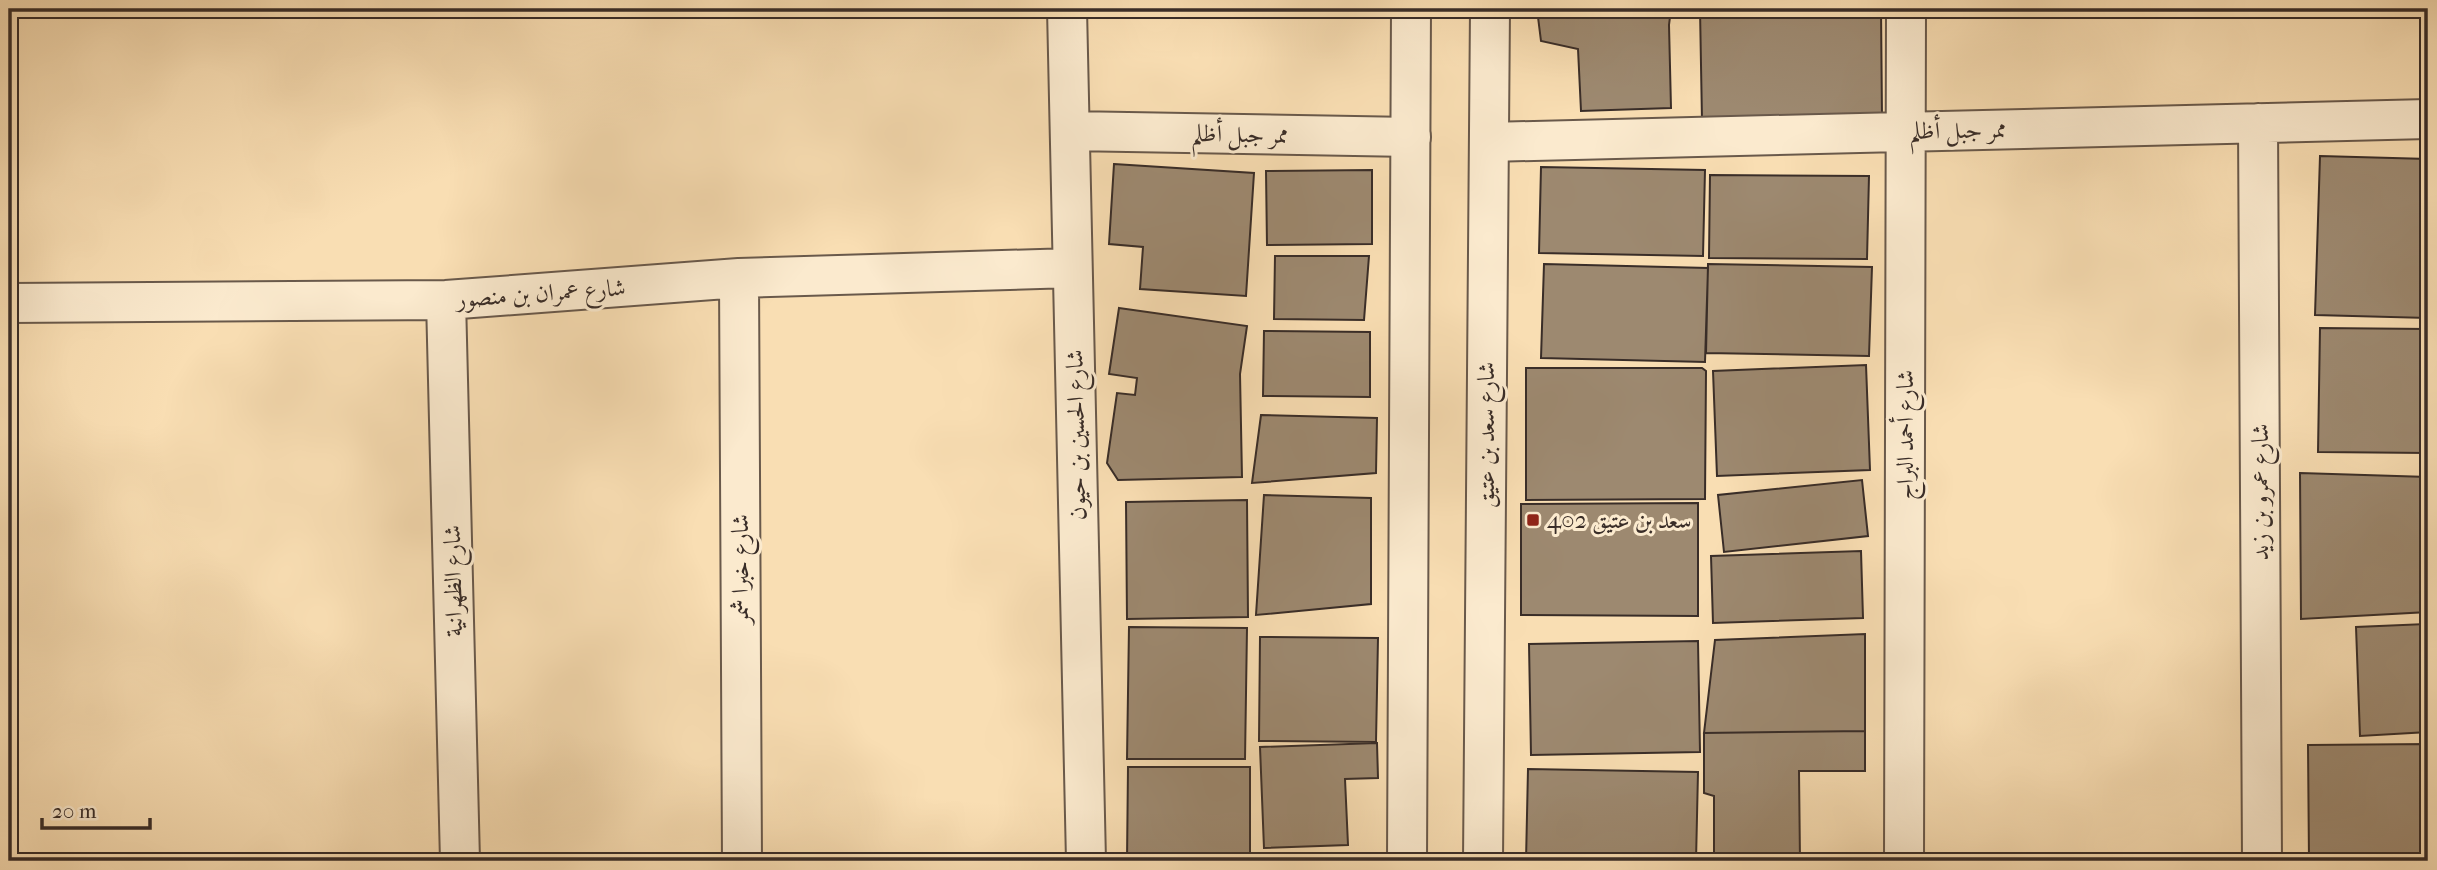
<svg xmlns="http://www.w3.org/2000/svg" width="2437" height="870" viewBox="0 0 2437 870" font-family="'IM FELL French Canon',Amiri,serif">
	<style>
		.building { fill: #9d8970; stroke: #392d28; stroke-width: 2 }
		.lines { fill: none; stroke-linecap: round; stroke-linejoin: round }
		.minor-casing { stroke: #69594b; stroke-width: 42 }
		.tertiary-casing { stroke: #69594b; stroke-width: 42 }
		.minor { stroke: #fbeace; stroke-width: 38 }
		.tertiary { stroke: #fbeace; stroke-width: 38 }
		.poi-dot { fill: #8f2418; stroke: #fbeace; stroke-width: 2.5 }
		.labels { text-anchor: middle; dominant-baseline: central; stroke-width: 6; stroke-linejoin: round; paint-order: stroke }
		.street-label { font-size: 24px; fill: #392d28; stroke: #fbeace }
		.poi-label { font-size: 24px; fill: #392d28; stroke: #fbeace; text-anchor: start }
	</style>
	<rect width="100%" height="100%" fill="#f9deb3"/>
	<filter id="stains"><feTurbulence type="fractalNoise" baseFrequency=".00286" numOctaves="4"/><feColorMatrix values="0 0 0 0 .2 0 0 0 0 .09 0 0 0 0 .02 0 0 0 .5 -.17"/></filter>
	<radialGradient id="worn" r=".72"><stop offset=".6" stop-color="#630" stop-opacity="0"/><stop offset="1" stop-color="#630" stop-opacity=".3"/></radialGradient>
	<!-- building -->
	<path class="building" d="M1537,9H1671L1669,25L1671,108L1581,111L1578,49L1541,41Z
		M1700,9H1881L1882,117L1702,121Z
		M2320,156L2428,159V318L2315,315Z
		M1114,164L1254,173L1246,296L1140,289L1143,247L1109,244Z
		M1541,167L1705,170L1703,256L1539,253Z
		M1372,170V244L1267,245L1266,171Z
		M1710,175L1869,176L1867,259L1709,258Z
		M1275,256H1369L1364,320L1274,319Z
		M1544,264L1708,268L1705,362L1541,358Z
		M1708,264L1872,267L1869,356L1706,353Z
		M1119,308L1247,326L1240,374L1242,477L1118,480L1107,463L1117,393L1135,395L1137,378L1109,374Z
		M2320,328L2428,329V453L2318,452Z
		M1264,331L1370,332V397L1263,396Z
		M1866,365L1870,470L1717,476L1713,371Z
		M1526,368H1702L1706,371L1705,499L1526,500Z
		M1261,415L1377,418L1376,473L1252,483Z
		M2300,473L2428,477V612L2301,619Z
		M1862,480L1868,536L1724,552L1718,495Z
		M1264,495L1371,498V604L1256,615Z
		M1247,500L1248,617L1127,619L1126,502Z
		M1698,503V616L1521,615V504Z
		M1861,551L1863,618L1713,623L1711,556Z
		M2426,624L2428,732L2360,736L2356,627Z
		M1129,627L1247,628L1245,759H1127Z
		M1865,634V731L1704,733L1715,640Z
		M1260,637L1378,638L1376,742L1259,741Z
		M1698,641L1700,752L1531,755L1529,644Z
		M1865,731V771H1799L1800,861H1714V796L1704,793V733Z
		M1377,743L1378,778L1345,779L1348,845L1264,848L1260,747Z
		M2428,744V861H2309L2308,745Z
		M1128,767H1250V861H1127Z
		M1528,769L1698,772L1696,861H1526Z
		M1262,857L1379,858V861H1262Z"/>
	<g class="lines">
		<!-- minor casing -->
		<g class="minor-casing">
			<path id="minor" d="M1067,9L1086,861
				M2258,123L2262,861
				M1070,131L1411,137
				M1489,142L2428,119
				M739,278L742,861
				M446,300L460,861
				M9,303L446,300L739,278L1072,268
				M1904,861L1906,9"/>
		</g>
		<!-- tertiary casing -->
		<g class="tertiary-casing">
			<path id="tertiary" d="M1407,861L1411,9
				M1483,861L1490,9"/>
		</g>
		<!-- minor -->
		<use href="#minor" class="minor"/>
		<!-- tertiary -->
		<use href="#tertiary" class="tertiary"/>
	</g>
	<!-- markers -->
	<rect class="poi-dot" x="1526" y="513" width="14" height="14" rx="3.5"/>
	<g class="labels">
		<!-- street labels -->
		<g class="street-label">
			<text transform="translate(1958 130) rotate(-1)">ممر جبل أظلم</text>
			<text transform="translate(1240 134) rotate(1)">ممر جبل أظلم</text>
			<text transform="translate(541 293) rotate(-4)">شارع عمران بن منصور</text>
			<text transform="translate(1076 435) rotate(-91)">شارع الحسين بن حيون</text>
			<text transform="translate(1486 435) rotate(-90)">شارع سعد بن عتيق</text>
			<text transform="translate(1905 435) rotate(-90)">شارع أحمد البراج</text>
			<text transform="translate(2260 492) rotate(-90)">شارع عمرو بن زيد</text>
			<text transform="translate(740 569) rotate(-90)">شارع خبرا شمر</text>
			<text transform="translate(453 581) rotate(-91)">شارع الظهرانية</text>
		</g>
		<!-- poi labels -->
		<g class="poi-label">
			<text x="1547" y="520">سعد بن عتيق 402</text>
		</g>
	</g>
	<!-- margin -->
	<rect width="2437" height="870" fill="none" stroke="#f9deb3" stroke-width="35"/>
	<rect x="10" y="10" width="2416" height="849" fill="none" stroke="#392d28" stroke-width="3.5"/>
	<rect x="18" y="18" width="2402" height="835" fill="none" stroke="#392d28" stroke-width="2"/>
	<!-- scale -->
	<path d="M42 818v10h108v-10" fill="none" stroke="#392d28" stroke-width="3.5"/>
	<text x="52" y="818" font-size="21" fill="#392d28" stroke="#fbeace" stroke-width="5" paint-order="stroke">20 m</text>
	<rect width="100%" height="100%" filter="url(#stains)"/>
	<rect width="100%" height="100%" fill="url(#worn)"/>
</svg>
